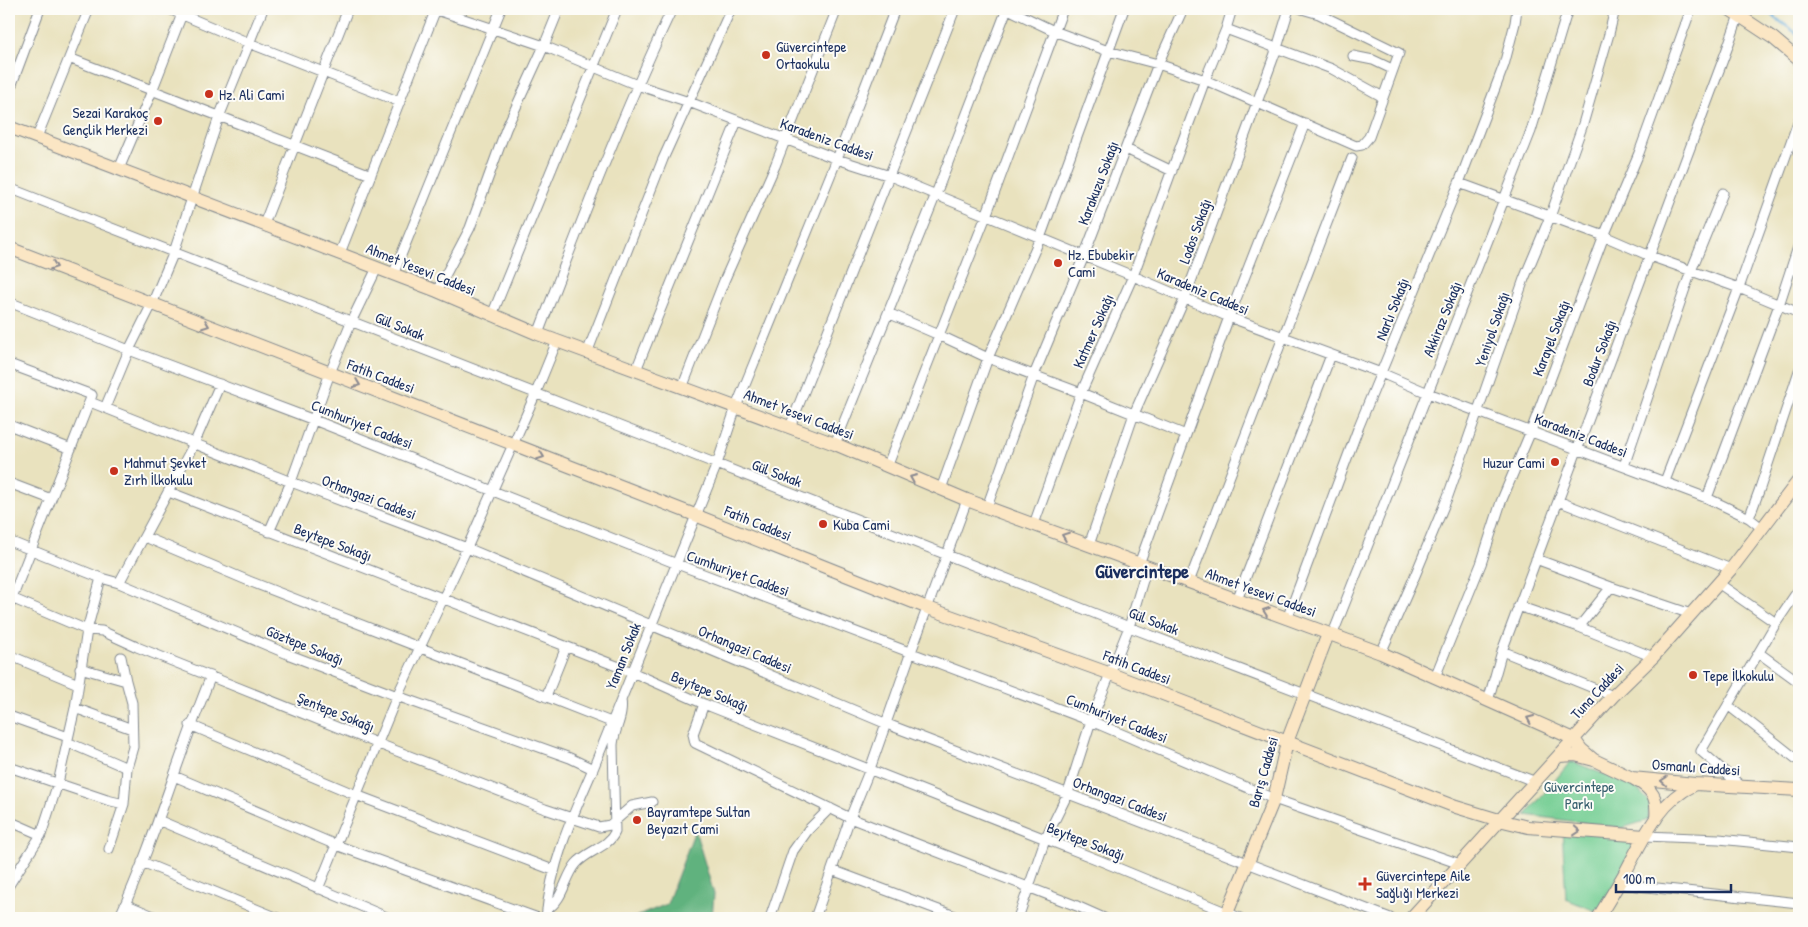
<svg xmlns="http://www.w3.org/2000/svg" width="1808" height="927" viewBox="0 0 1808 927" font-family="'Patrick Hand',sans-serif">
	<style>
		.green { fill: #77cf95; stroke: #497f7a }
		.forest { fill: #61b27e; stroke: #3e706e }
		.lines { fill: none; stroke-linecap: round; stroke-linejoin: round }
		.stream { stroke: #60a9d8; stroke-width: 2.5 }
		.street-casing { stroke: #82888e; stroke-width: 11 }
		.secondary-casing { stroke: #82888e; stroke-width: 14 }
		.street { stroke: #fff; stroke-width: 9 }
		.secondary { stroke: #fbe6c4; stroke-width: 12 }
		.oneway { stroke: #8b8a91 }
		.poi-dot { fill: #c8321e; stroke: #fdfcf7; stroke-width: 2 }
		.labels { text-anchor: middle; dominant-baseline: central; stroke-width: 4; stroke-linejoin: round; paint-order: stroke }
		.poi-label { font-size: 15px; fill: #1b2f5e; stroke: #fdfcf7; text-anchor: start }
		.street-label { font-size: 15px; fill: #1b2f5e; stroke: #fdfcf7 }
		.park-label { font-size: 15px; fill: #375f6e; stroke: #fdfcf7 }
		.district-label { font-size: 20px; font-weight: bold; fill: #1b2f5e; stroke: #fdfcf7 }
	</style>
	<rect width="100%" height="100%" fill="#fdfcf7"/>
	<filter id="ink" filterUnits="userSpaceOnUse"><feTurbulence type="fractalNoise" baseFrequency=".02" numOctaves="2"/><feDisplacementMap in="SourceGraphic" scale="10" xChannelSelector="R" yChannelSelector="G"/><feConvolveMatrix kernelMatrix="1 2 1 2 8 2 1 2 1" color-interpolation-filters="sRGB"/></filter>
	<filter id="wash" filterUnits="userSpaceOnUse"><feTurbulence type="fractalNoise" baseFrequency=".0096" numOctaves="4" result="noise"/><feDisplacementMap in="SourceGraphic" scale="20" xChannelSelector="R" yChannelSelector="G"/><feGaussianBlur stdDeviation="1.12" result="paint"/><feColorMatrix in="noise" values="0 0 0 0 0 0 0 0 0 0 0 0 0 0 0 0 0 1.4 0 .05"/><feComposite in="paint" operator="in"/></filter>
	<g filter="url(#wash)">
		<rect width="100%" height="100%" fill="#e9e2be"/>
		<!-- green -->
		<path class="green" d="M1571,761L1635,787L1650,802L1648,820L1622,828L1526,815Z
			M1562,828L1631,839L1633,852L1598,912L1566,899Z"/>
		<!-- forest -->
		<path class="forest" d="M695,830L714,894L712,918H633L667,904Z"/>
		<g class="lines">
			<!-- stream -->
			<path class="stream" d="M1763,9L1799,35"/>
		</g>
	</g>
	<g filter="url(#ink)">
		<g class="lines">
			<!-- street casing -->
			<g class="street-casing">
				<path id="street" d="M169,9L249,43L400,102
					M434,9L544,46L637,85L689,102L837,159L890,176L1133,276L1229,317L1381,373L1428,393L1707,498L1749,518L1763,529
					M1008,9L1054,31L1108,51L1158,64L1205,80L1356,146L1362,145L1369,137L1399,53L1319,14L1302,9
					M1226,29L1332,69L1383,97
					M1353,56L1373,60L1392,69
					M69,58L371,175
					M9,92L40,9
					M37,137L89,9
					M1126,149L1172,171
					M119,169L152,91L184,9
					M1459,183L1604,236L1650,256L1739,288L1799,313
					M9,188L717,464L1129,627L1536,782
					M264,224L348,9
					M340,253L436,9
					M393,275L501,9
					M437,291L470,228L506,129L544,46L559,9
					M9,302L129,350L314,420L677,564L1091,721L1274,799L1460,864
					M888,313L939,335L988,358L1081,393L1186,435
					M492,315L617,9
					M538,334C580,224 622,115 672,9
					M587,353L663,159L731,9
					M9,364L92,395L9,606
					M636,370L737,121
					M682,388L724,281L775,166L837,9
					M90,402L291,482L467,548L887,724L1390,918
					M105,408L129,350L152,304L174,252L219,117L263,9
					M9,425L71,449
					M790,427L955,9
					M835,444L936,194L1007,9
					M1624,466L1691,271L1723,193
					M887,467L986,216L1063,9
					M1665,481L1739,288L1799,119
					M9,483L51,499
					M941,489L988,358L1040,238L1124,9
					M169,492L632,672L704,704L1096,859L1240,918
					M1707,498L1779,305L1799,244
					M1558,501L1731,569
					M987,507L1034,375L1084,256L1158,64L1183,9
					M1749,518L1759,491L1799,371
					M1034,524L1081,393L1133,276L1205,80L1226,29L1232,9
					M269,532L291,482L330,373L351,322L377,268
					M145,537L249,581L611,722
					M9,541L101,578L119,583L290,655L397,696L570,758L593,769
					M1089,545L1134,414L1185,298L1277,48L1289,9
					M1536,559L1611,587L1691,614
					M1139,564L1229,317L1305,123
					M1189,582L1352,158
					M119,583L194,444L220,384
					M1718,583L1776,623
					M9,597L87,630L102,631L137,647L379,744L545,809L599,827L610,825L632,806L652,802
					M1237,600L1331,355
					M1518,606L1579,627L1653,657
					M1287,619L1359,426L1459,183L1504,65L1515,23L1517,9
					M1579,627L1611,587
					M1332,636L1531,131L1568,9
					M1502,651L1613,696
					M1381,653L1414,578L1448,496L1524,279L1550,217L1583,124L1609,34L1615,9
					M1759,653L1799,682
					M9,655L78,684
					M121,657L126,681
					M80,668L126,681L132,703L133,747L127,768L124,804L109,849
					M1435,677L1481,564L1501,502L1531,431L1604,236L1639,153L1691,9
					M546,697L566,647
					M1488,701L1502,651L1727,49L1739,15
					M704,704L693,734L695,743L850,818L1077,906L1104,918
					M1729,706L1799,761
					M75,708L132,729
					M9,716L68,737
					M190,725L356,795L553,870
					M67,742L127,768
					M9,767L107,800L124,804
					M174,776L336,845L538,918
					M1741,786L1701,751L1776,623L1799,589
					M158,820L389,918
					M9,821L41,835
					M1645,836L1719,839L1799,847
					M142,862L278,918
					M832,870L960,918
					M1619,884L1799,903
					M9,885L41,835L58,783L75,708L87,630L101,578
					M318,889L397,696L467,548L535,395L557,341
					M125,904L158,918
					M547,909C563,901 565,877 576,864C588,850 608,848 615,832L613,745C614,729 624,717 621,700
					M119,918C155,840 178,756 211,676
					M546,918C551,863 571,819 593,769L717,464L736,407L837,159L895,9
					M770,918L793,851L808,830L830,808
					M815,918L850,818L870,769L911,652L967,500
					M1018,918L1045,840L1068,793L1091,721L1129,627L1147,567"/>
			</g>
			<!-- secondary casing -->
			<g class="secondary-casing">
				<path id="secondary" d="M1729,9L1773,38L1799,60
					M9,127L437,291L538,334L835,444L967,500L1381,653L1574,739L1581,749L1594,760
					M9,248L695,515L928,608L1111,674L1456,807L1499,820L1528,827L1645,836
					M1559,756L1575,755L1594,760L1632,778L1695,784L1799,790
					M1634,779C1653,789 1658,798 1656,819
					M1225,918L1274,799L1287,742L1328,634
					M1411,918L1613,696L1653,657L1731,569L1799,480
					M1598,918C1607,903 1617,887 1626,871C1643,839 1659,801 1694,785"/>
			</g>
			<!-- street -->
			<use href="#street" class="street"/>
			<!-- secondary -->
			<use href="#secondary" class="secondary"/>
		</g>
		<!-- one-way arrows -->
		<defs><path id="oneway-chevron" d="M-2-3.5L2.5 0L-2 3.5" fill="none" stroke-width="1.6" stroke-linecap="round" stroke-linejoin="round" transform="scale(1.25)"/></defs>
		<g class="oneway">
			<use href="#oneway-chevron" transform="translate(54 266) rotate(21)"/>
			<use href="#oneway-chevron" transform="translate(206 325) rotate(21)"/>
			<use href="#oneway-chevron" transform="translate(357 384) rotate(21)"/>
			<use href="#oneway-chevron" transform="translate(541 456) rotate(21)"/>
			<use href="#oneway-chevron" transform="translate(913 478) rotate(-157)"/>
			<use href="#oneway-chevron" transform="translate(1065 536) rotate(-159)"/>
			<use href="#oneway-chevron" transform="translate(1266 611) rotate(-160)"/>
			<use href="#oneway-chevron" transform="translate(1530 719) rotate(-156)"/>
			<use href="#oneway-chevron" transform="translate(1664 781) rotate(-175)"/>
			<use href="#oneway-chevron" transform="translate(1577 831) rotate(5)"/>
		</g>
	</g>
	<!-- markers -->
	<g class="poi-dot">
		<circle cx="766" cy="55" r="5"/>
		<circle cx="209" cy="94" r="5"/>
		<circle cx="158" cy="121" r="5"/>
		<circle cx="1058" cy="263" r="5"/>
		<circle cx="1555" cy="462" r="5"/>
		<circle cx="114" cy="471" r="5"/>
		<circle cx="823" cy="524" r="5"/>
		<circle cx="1693" cy="675" r="5"/>
		<circle cx="637" cy="820" r="5"/>
		<path d="M1362.5 876.5h5v5h5v5h-5v5h-5v-5h-5v-5h5z"/>
	</g>
	<g class="labels">
		<!-- poi labels -->
		<g class="poi-label">
			<text x="776" y="46">Güvercintepe<tspan x="776" dy="17">Ortaokulu</tspan></text>
			<text x="219" y="94">Hz. Ali Cami</text>
			<text x="148" y="112" text-anchor="end">Sezai Karakoç<tspan x="148" dy="17">Gençlik Merkezi</tspan></text>
			<text x="1068" y="254">Hz. Ebubekir<tspan x="1068" dy="17">Cami</tspan></text>
			<text x="124" y="462">Mahmut Şevket<tspan x="124" dy="17">Zırh İlkokulu</tspan></text>
			<text x="1545" y="462" text-anchor="end">Huzur Cami</text>
			<text x="833" y="524">Kuba Cami</text>
			<text x="1703" y="675">Tepe İlkokulu</text>
			<text x="647" y="811">Bayramtepe Sultan<tspan x="647" dy="17">Beyazıt Cami</tspan></text>
			<text x="1376" y="875">Güvercintepe Aile<tspan x="1376" dy="17">Sağlığı Merkezi</tspan></text>
		</g>
		<!-- street labels -->
		<g class="street-label">
			<text transform="translate(827 139) rotate(20)">Karadeniz Caddesi</text>
			<text transform="translate(1098 183) rotate(-69)">Karakuzu Sokağı</text>
			<text transform="translate(1195 231) rotate(-70)">Lodos Sokağı</text>
			<text transform="translate(421 269) rotate(22)">Ahmet Yesevi Caddesi</text>
			<text transform="translate(1203 291) rotate(23)">Karadeniz Caddesi</text>
			<text transform="translate(1392 309) rotate(-68)">Narlı Sokağı</text>
			<text transform="translate(1442 319) rotate(-68)">Akkiraz Sokağı</text>
			<text transform="translate(400 326) rotate(22)">Gül Sokak</text>
			<text transform="translate(1492 329) rotate(-71)">Yeniyol Sokağı</text>
			<text transform="translate(1093 331) rotate(-66)">Katmer Sokağı</text>
			<text transform="translate(1551 338) rotate(-69)">Karayel Sokağı</text>
			<text transform="translate(1599 353) rotate(-69)">Bodur Sokağı</text>
			<text transform="translate(381 376) rotate(21)">Fatih Caddesi</text>
			<text transform="translate(799 414) rotate(21)">Ahmet Yesevi Caddesi</text>
			<text transform="translate(362 424) rotate(22)">Cumhuriyet Caddesi</text>
			<text transform="translate(1581 435) rotate(21)">Karadeniz Caddesi</text>
			<text transform="translate(777 473) rotate(21)">Gül Sokak</text>
			<text transform="translate(369 497) rotate(21)">Orhangazi Caddesi</text>
			<text transform="translate(758 523) rotate(22)">Fatih Caddesi</text>
			<text transform="translate(333 542) rotate(21)">Beytepe Sokağı</text>
			<text transform="translate(738 573) rotate(20)">Cumhuriyet Caddesi</text>
			<text transform="translate(1261 592) rotate(20)">Ahmet Yesevi Caddesi</text>
			<text transform="translate(1154 621) rotate(21)">Gül Sokak</text>
			<text transform="translate(305 645) rotate(22)">Göztepe Sokağı</text>
			<text transform="translate(745 649) rotate(23)">Orhangazi Caddesi</text>
			<text transform="translate(623 656) rotate(-68)">Yaman Sokak</text>
			<text transform="translate(1137 667) rotate(21)">Fatih Caddesi</text>
			<text transform="translate(710 691) rotate(23)">Beytepe Sokağı</text>
			<text transform="translate(1597 691) rotate(-47)">Tuna Caddesi</text>
			<text transform="translate(336 712) rotate(22)">Şentepe Sokağı</text>
			<text transform="translate(1117 718) rotate(22)">Cumhuriyet Caddesi</text>
			<text transform="translate(1696 767) rotate(4)">Osmanlı Caddesi</text>
			<text transform="translate(1263 772) rotate(-74)">Barış Caddesi</text>
			<text transform="translate(1120 799) rotate(21)">Orhangazi Caddesi</text>
			<text transform="translate(1086 841) rotate(21)">Beytepe Sokağı</text>
		</g>
		<!-- park labels -->
		<g class="park-label">
			<text x="1579" y="786">Güvercintepe<tspan x="1579" dy="17">Parkı</tspan></text>
		</g>
		<!-- district labels -->
		<g class="district-label">
			<text x="1142" y="570">Güvercintepe</text>
		</g>
	</g>
	<!-- margin -->
	<rect width="1808" height="927" fill="none" stroke="#fdfcf7" stroke-width="30"/>
	<!-- scale -->
	<path d="M1616 884v8h115v-8" fill="none" stroke="#1b2f5e" stroke-width="2.5"/>
	<text x="1623" y="884" font-size="15" fill="#1b2f5e" stroke="#fdfcf7" stroke-width="4" paint-order="stroke">100 m</text>
</svg>
